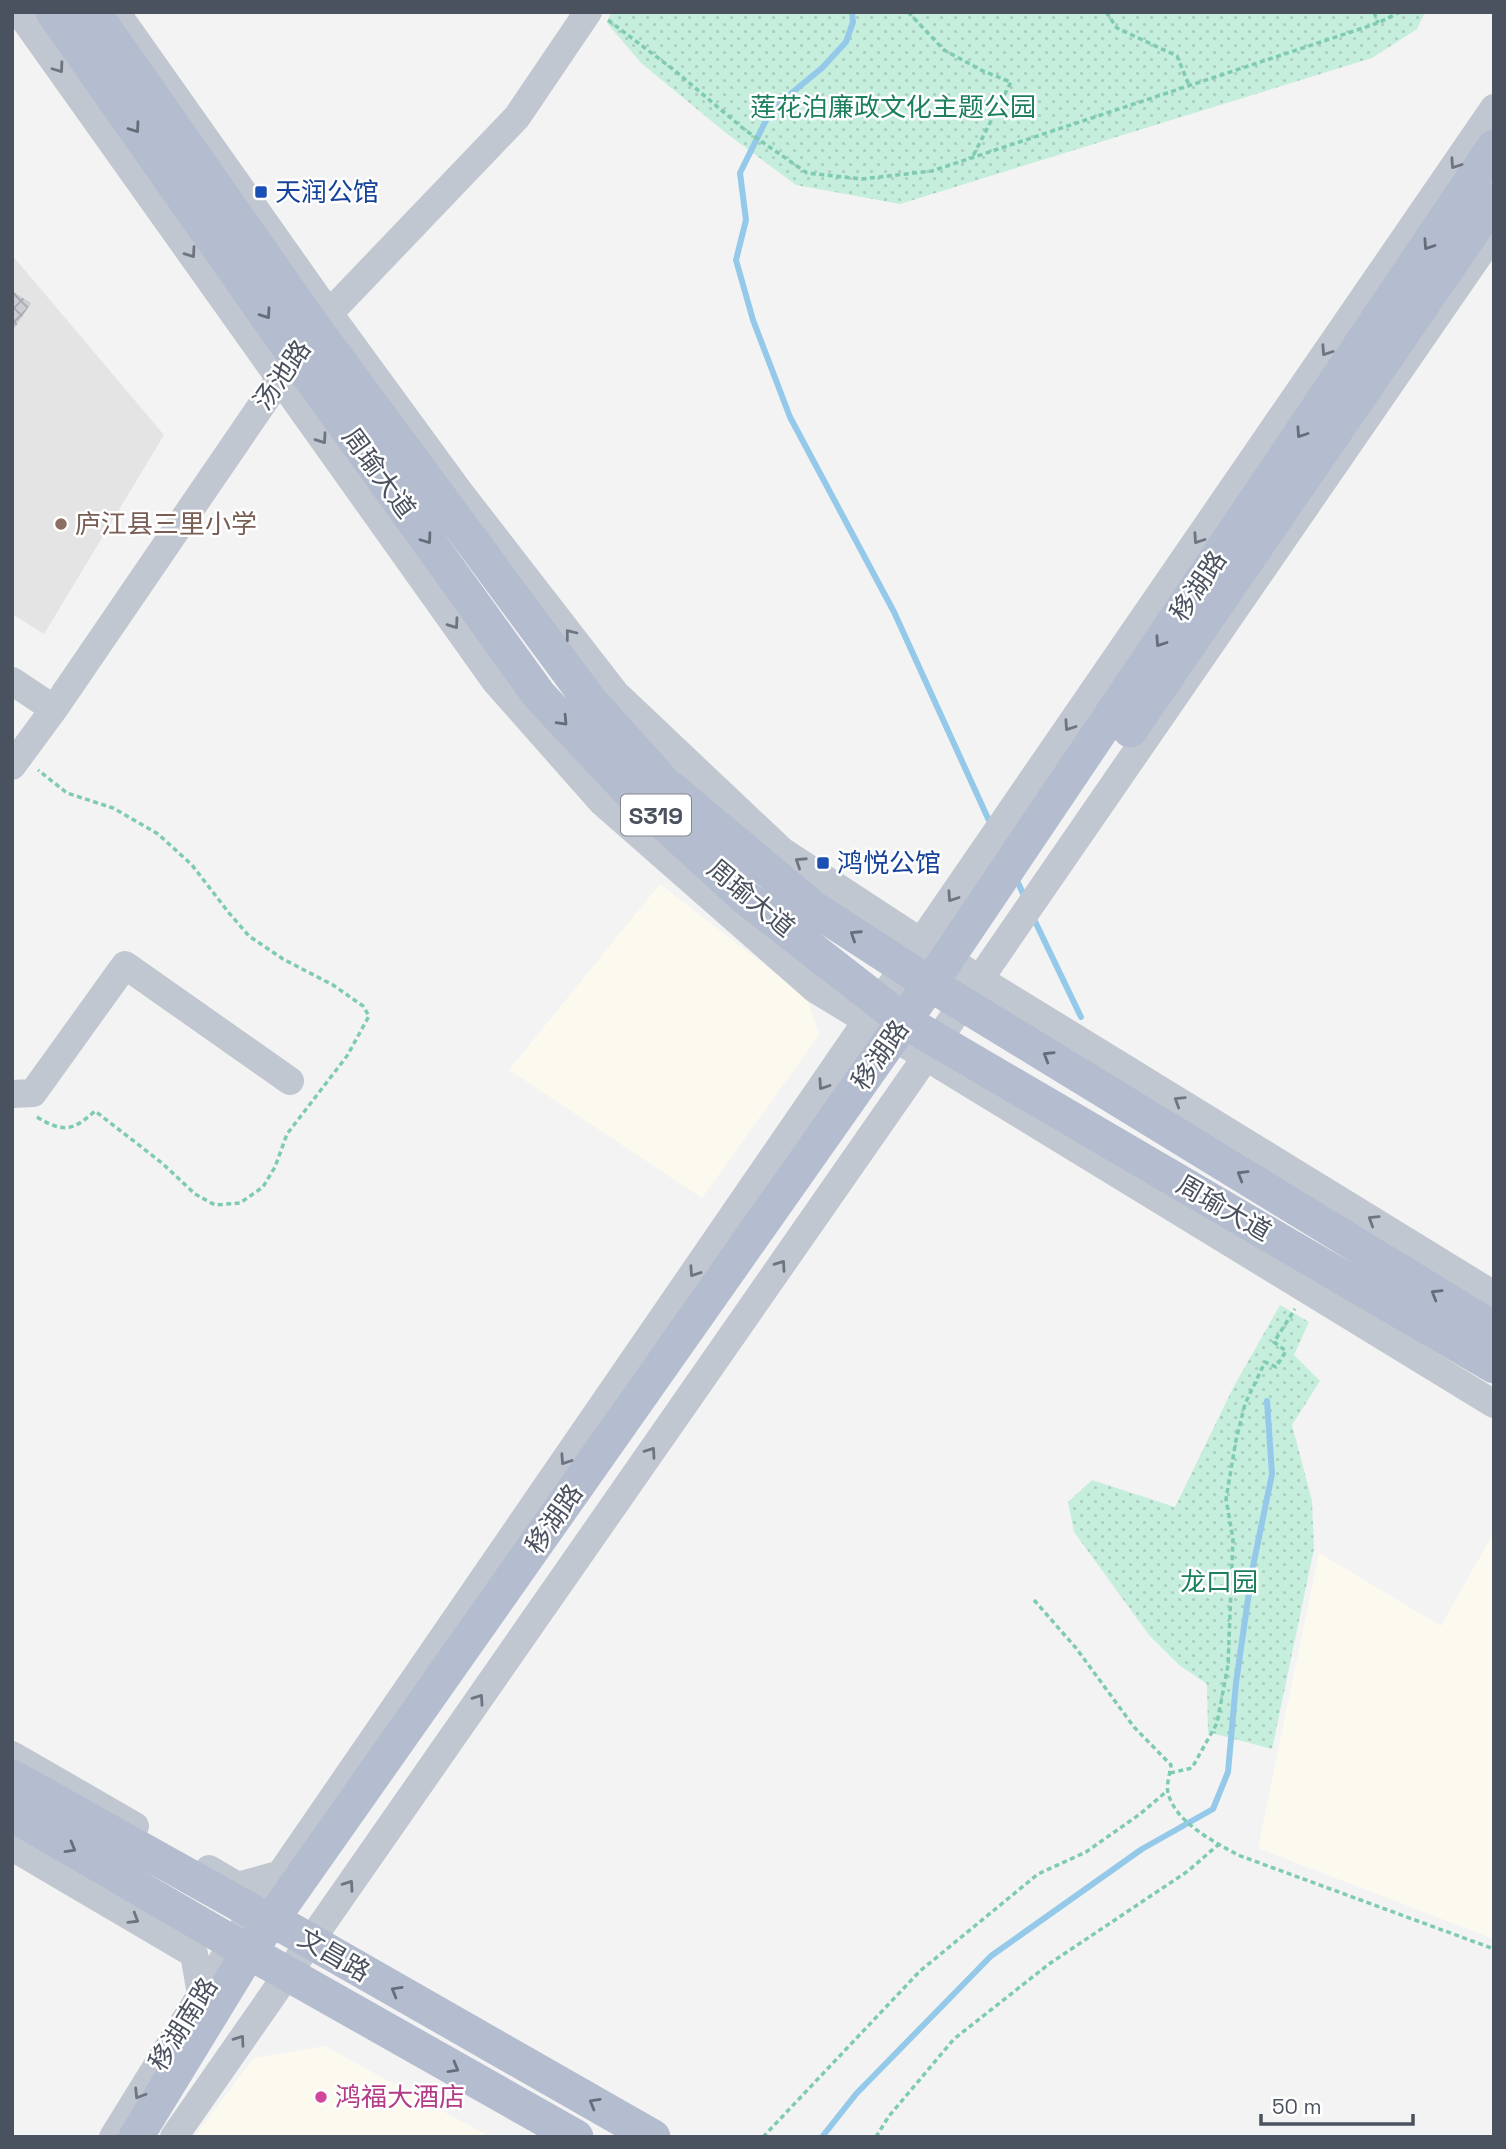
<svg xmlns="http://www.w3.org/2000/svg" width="1506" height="2149" viewBox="0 0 1506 2149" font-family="'Space Grotesk','Noto Sans SC',sans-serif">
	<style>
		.commercial { fill: #fcfaef }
		.education { fill: #e5e4e4 }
		.park { fill: url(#park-dots) }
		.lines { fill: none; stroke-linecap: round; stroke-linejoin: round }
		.stream { stroke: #94c9e9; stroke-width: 6 }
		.building { fill: url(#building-cross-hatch) }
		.path { stroke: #7ecbb2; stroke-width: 3.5; stroke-dasharray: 5 3.5; stroke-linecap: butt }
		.minor { stroke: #c1c7d0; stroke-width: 28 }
		.major { stroke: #b4bdcf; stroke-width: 35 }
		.oneway { stroke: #6e7581 }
		.oneway2 { stroke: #656d7b }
		.transit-dot { fill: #1a4fb4; stroke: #fff; stroke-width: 2.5 }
		.education-dot { fill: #8d6e63; stroke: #fff; stroke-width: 2.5 }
		.hotel-dot { fill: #d1479c; stroke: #fff; stroke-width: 2.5 }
		.labels { text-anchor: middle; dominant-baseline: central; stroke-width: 5; stroke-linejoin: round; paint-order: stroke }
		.shield { fill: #fff; stroke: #81868f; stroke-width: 2 }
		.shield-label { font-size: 24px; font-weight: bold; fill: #4b525f }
		.park-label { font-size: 26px; fill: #1d7f5e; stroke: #fff }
		.transit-label { font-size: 26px; fill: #164399; stroke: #fff; text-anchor: start }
		.street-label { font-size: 26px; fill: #4b525f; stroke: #fff }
		.education-label { font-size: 26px; fill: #785e54; stroke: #fff; text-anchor: start }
		.hotel-label { font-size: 26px; fill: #b23c85; stroke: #fff; text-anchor: start }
	</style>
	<defs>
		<pattern id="park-dots" width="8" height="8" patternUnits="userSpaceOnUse" patternTransform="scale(1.75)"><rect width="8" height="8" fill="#c5eedc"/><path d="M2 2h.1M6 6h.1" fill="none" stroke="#abcebf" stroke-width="1.8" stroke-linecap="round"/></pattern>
		<pattern id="building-cross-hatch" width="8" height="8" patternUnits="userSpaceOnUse" patternTransform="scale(1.75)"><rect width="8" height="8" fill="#cdced4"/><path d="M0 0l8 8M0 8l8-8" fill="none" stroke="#a8aaaf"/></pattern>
	</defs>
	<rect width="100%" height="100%" fill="#f4f3f3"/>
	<!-- commercial -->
	<path class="commercial" d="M660,884L807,998L819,1035L702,1198L509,1070Z
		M1494,1532V1939L1258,1848L1319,1553L1441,1626Z
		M325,2046L490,2137H194L254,2058Z"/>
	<!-- education -->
	<path class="education" d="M12,255L164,435L44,634L12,614Z"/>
	<!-- park -->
	<path class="park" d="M611,12H1425L1417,29L1372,58L900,204L796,185L726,133L641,63L607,23Z
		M1280,1305L1309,1322L1294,1355L1320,1381L1292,1425L1312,1501L1314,1549L1272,1749L1208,1732L1207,1684L1179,1665L1149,1635L1074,1532L1068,1502L1092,1480L1175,1507L1234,1386Z"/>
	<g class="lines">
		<!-- stream -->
		<path class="stream" d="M852,12L853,22L846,42L822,68L771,110L740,173L746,220L736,260L753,320L790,417L894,612L991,825
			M1015,876L1025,898
			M1032,915L1081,1017
			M822,2137L856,2094L991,1956L1142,1849L1213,1809L1228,1772L1236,1683L1252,1571L1272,1474L1267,1401"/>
	</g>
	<!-- building -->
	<path class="building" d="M12,291L31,303L12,332Z"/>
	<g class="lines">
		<!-- path -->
		<path class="path" d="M908,12L944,50L983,71L1011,82L973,156
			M1106,12L1117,28L1177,56L1189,85
			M1374,12L1378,23
			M608,20L674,70L745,130L807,173L862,179L932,171L1378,23L1400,12
			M37,1117C63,1133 73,1131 95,1111L162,1163L195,1194L215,1205L240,1203L263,1187L275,1167L287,1134L347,1056L369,1016L363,1006L333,985L283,959L249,936L229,913L192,865L158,834L113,808L67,793L38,770
			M1034,1600L1076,1648L1134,1727L1171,1765C1170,1774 1166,1785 1168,1793C1176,1823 1213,1841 1238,1855L1494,1949
			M1170,1773L1192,1768L1217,1723L1228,1665L1233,1539L1226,1499L1236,1440L1245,1404L1265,1362L1276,1367L1286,1351L1274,1342L1295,1309
			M763,2137L920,1971L1038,1874L1086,1852L1140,1814L1167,1791
			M876,2137L889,2116L954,2039L1049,1964L1188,1871L1219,1844"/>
		<!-- minor -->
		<path class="minor" d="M19,12L495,681L602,802L815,989L1494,1404
			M116,12L320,301L458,490L616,694L782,851L947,959L1494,1295
			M317,326L517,117L588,12
			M12,681L54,709
			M12,766L54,709L289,365
			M12,1094L33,1093L125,965L290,1081
			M12,1755L135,1826
			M12,1847L194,1954L201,1994
			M209,1869L238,1886L281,1874
			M113,2137L233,1943L1494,108
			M174,2137L926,1057L1494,233"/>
		<!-- major -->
		<path class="major" d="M53,12L295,356L539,695L631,793L746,898L904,1021L1494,1366
			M93,12L315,329L590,701L664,783L813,908L930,984L1494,1329
			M1130,730L1494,200
			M12,1777L255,1913L289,1929L653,2137
			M12,1814L233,1943L576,2137
			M136,2137L249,1952L930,984L1494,147"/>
	</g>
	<!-- one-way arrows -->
	<defs><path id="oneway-chevron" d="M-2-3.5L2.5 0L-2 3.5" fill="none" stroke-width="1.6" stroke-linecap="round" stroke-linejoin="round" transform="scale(1.75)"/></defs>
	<g class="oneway">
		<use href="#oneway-chevron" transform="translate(59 68) rotate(54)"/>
		<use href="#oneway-chevron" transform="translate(1455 164) rotate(124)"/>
		<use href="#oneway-chevron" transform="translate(191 253) rotate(55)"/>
		<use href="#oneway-chevron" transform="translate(1326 351) rotate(124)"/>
		<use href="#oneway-chevron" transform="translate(322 439) rotate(55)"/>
		<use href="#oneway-chevron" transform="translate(1198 539) rotate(124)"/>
		<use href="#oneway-chevron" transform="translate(454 624) rotate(55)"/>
		<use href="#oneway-chevron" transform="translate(570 634) rotate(-128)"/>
		<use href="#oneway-chevron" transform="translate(1069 726) rotate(124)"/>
		<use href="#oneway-chevron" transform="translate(800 862) rotate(-147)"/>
		<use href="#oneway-chevron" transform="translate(952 897) rotate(124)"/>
		<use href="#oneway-chevron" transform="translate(823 1085) rotate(124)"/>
		<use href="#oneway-chevron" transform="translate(1179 1101) rotate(-148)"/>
		<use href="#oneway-chevron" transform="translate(1373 1220) rotate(-148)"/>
		<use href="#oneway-chevron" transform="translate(781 1265) rotate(-55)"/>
		<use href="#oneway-chevron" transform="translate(694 1272) rotate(124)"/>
		<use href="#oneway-chevron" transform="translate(651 1452) rotate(-55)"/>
		<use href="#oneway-chevron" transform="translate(565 1460) rotate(124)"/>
		<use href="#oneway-chevron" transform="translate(479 1699) rotate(-55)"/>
		<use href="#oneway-chevron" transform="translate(349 1885) rotate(-55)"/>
		<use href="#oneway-chevron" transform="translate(134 1919) rotate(31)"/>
		<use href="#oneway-chevron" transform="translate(240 2040) rotate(-55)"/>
		<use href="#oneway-chevron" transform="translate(139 2094) rotate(122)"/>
	</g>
	<g class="oneway2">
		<use href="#oneway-chevron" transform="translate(135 128) rotate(55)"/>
		<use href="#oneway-chevron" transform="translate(1428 245) rotate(124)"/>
		<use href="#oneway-chevron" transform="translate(266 314) rotate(55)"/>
		<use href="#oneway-chevron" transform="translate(1301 433) rotate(124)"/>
		<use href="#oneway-chevron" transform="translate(427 539) rotate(54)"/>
		<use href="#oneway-chevron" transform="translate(1160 642) rotate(124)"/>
		<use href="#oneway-chevron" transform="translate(563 721) rotate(47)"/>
		<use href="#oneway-chevron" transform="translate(855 935) rotate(-147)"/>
		<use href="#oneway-chevron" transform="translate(1048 1056) rotate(-149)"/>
		<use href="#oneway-chevron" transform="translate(1242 1175) rotate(-149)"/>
		<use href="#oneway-chevron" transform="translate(1436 1294) rotate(-149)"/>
		<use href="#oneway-chevron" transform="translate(71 1848) rotate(30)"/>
		<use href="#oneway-chevron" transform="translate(396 1991) rotate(-150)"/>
		<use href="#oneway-chevron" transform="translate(454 2068) rotate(30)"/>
		<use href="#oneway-chevron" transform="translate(594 2103) rotate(-150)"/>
	</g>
	<!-- markers -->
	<g class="transit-dot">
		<rect x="254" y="185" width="14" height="14" rx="3.5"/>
		<rect x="816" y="856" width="14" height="14" rx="3.5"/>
	</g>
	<circle class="education-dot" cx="61" cy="524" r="7"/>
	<circle class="hotel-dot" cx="321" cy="2097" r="7"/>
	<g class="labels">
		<!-- shield labels -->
		<rect class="shield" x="621" y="794.5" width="70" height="41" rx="5"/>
		<g class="shield-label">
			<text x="656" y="815">S319</text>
		</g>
		<!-- park labels -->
		<g class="park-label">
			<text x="893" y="107">莲花泊廉政文化主题公园</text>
			<text x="1219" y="1582">龙口园</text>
		</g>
		<!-- transit labels -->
		<g class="transit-label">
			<text x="275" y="192">天润公馆</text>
			<text x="837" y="863">鸿悦公馆</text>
		</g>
		<!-- street labels -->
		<g class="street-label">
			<text transform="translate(282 375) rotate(-55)">汤池路</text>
			<text transform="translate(379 473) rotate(54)">周瑜大道</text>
			<text transform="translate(1198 586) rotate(-56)">移湖路</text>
			<text transform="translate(751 898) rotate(40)">周瑜大道</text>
			<text transform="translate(880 1055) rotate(-55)">移湖路</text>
			<text transform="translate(1224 1208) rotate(30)">周瑜大道</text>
			<text transform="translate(554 1519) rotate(-55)">移湖路</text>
			<text transform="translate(334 1955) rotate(30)">文昌路</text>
			<text transform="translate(183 2024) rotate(-58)">移湖南路</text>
		</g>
		<!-- education labels -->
		<g class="education-label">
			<text x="75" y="524">庐江县三里小学</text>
		</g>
		<!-- hotel labels -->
		<g class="hotel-label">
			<text x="335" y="2097">鸿福大酒店</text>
		</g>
	</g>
	<!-- border -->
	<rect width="1506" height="2149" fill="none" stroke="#4b525f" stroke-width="28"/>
	<!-- scale -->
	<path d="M1261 2114v10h152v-10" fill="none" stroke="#4b525f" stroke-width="3.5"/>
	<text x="1272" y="2114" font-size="21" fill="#4b525f" stroke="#ffffff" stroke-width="5" paint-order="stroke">50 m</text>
</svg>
